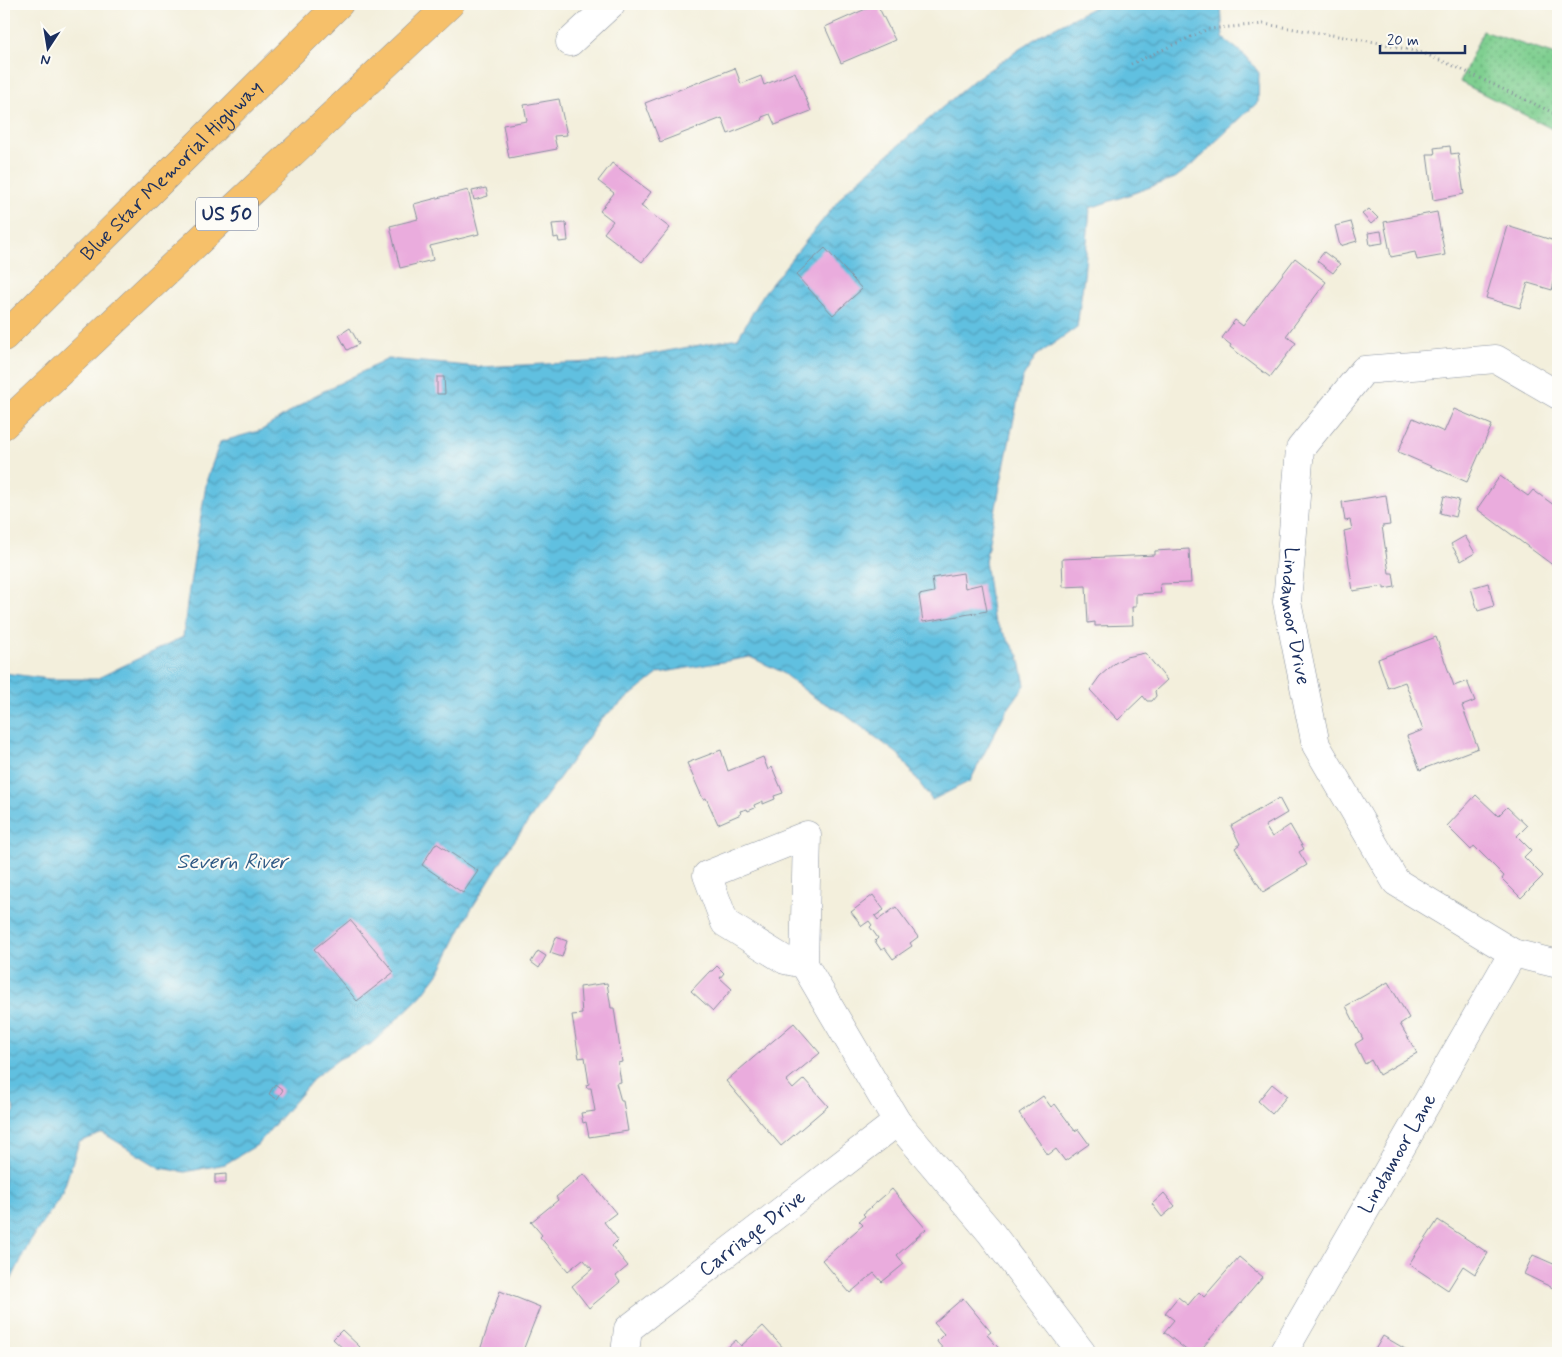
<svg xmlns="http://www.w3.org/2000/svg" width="1562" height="1357" viewBox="0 0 1562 1357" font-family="Mynerve,sans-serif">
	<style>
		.grass { fill: url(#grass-dots); stroke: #4d7f77 }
		.water { fill: url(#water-waves); stroke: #3e789f }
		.building { fill: #eaacdd }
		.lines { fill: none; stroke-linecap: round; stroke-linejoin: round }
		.minor-casing { stroke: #878f9d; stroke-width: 29 }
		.highway-casing { stroke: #878f9d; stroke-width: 29 }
		.path { stroke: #878f9d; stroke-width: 3; stroke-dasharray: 1 4; stroke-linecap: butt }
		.minor { stroke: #fff; stroke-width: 28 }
		.highway { stroke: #f6c06b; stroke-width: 28 }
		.labels { text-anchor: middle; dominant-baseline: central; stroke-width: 4; stroke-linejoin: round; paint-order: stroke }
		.shield { fill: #fdfcf7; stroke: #5f6c8c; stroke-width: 1 }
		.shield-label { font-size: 19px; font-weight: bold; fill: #1b2f5e }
		.street-label { font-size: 20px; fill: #1b2f5e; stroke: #fdfcf7 }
		.water-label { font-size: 21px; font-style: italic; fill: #305a85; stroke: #fdfcf7 }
	</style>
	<defs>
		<pattern id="grass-dots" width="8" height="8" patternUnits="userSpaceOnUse" patternTransform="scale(1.25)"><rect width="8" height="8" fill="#7fcf90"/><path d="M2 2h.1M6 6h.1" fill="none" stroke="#67a879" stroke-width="1.8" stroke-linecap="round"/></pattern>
		<pattern id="water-waves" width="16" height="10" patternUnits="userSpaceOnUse" patternTransform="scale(1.25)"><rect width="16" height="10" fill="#61c0e0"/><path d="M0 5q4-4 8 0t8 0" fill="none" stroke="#4f9cb9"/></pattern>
	</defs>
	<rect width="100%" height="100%" fill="#fdfcf7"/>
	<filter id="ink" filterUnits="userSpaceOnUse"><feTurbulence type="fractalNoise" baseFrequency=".02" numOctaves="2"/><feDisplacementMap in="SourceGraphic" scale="10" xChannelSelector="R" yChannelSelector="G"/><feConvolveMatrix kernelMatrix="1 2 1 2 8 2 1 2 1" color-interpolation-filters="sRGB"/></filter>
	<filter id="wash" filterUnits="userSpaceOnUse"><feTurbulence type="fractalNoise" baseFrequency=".0096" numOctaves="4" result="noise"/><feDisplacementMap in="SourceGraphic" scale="20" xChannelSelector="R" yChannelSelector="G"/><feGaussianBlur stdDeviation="1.12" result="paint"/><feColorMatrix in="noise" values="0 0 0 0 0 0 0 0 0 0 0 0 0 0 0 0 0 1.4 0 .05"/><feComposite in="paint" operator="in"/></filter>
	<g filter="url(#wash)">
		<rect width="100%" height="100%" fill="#f3efdc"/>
		<!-- grass -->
		<path class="grass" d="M1483,31L1558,56V132L1460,82Z"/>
		<!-- water -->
		<path class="water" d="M1132,4H1221L1223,38L1246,56L1259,73L1258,102L1215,142L1196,162L1175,178L1131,194L1090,208L1084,276L1077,327L1036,356L1022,379L985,561L993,618L1019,656L1025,685L1005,713L970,781L932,800L898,754L843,713L812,696L780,671L750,657L659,673L602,718L510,847L470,911L440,971L421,996L371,1044L339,1059L316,1076L257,1145L225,1164L185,1172L160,1168L103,1133L79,1142L62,1194L30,1241L4,1295V1131L15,1110L4,1090V673L49,679H96L183,637L188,596L207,479L220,442L262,430L314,396L388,359L480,367L613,361L738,338L764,293L847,190L974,80L1042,34L1096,6Z"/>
		<g id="blocks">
			<!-- building -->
			<path class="building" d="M877,4L895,40L841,63L825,27Z
				M735,68L741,84L761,76L764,85L795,72L811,111L775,125L770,114L762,117L763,120L728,134L722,118L660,142L645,103Z
				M559,99L567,135L554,136L557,149L509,158L503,125L527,121L524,105Z
				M1450,146L1451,154L1458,153L1464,194L1433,200L1427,154H1435L1434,148Z
				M612,163L651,192L641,206L670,228L642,262L604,233L613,221L600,211L614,193L598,181Z
				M486,188L488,196L474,200L472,191Z
				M468,190L479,234L430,246L433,260L400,268L390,226L418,219L414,204Z
				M1369,209L1378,218L1371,224L1362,214Z
				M1437,212L1445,255L1417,260L1415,252L1391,257L1384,222Z
				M1351,222L1357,241L1340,246L1335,226Z
				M566,223L568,241L559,242L558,237L554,238L552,224Z
				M1507,226L1558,242V267L1552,290L1528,283L1520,308L1486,298Z
				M1381,231L1383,243L1370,245L1368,233Z
				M825,248L862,289L833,315L796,275Z
				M1324,252L1340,264L1333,273L1317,261Z
				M1295,258L1326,282L1286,336L1296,343L1270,377L1230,347L1231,345L1222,338L1235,320L1243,326Z
				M350,328L359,344L347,350L339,335Z
				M437,377H444L445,394H437Z
				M1454,409L1492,425L1467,482L1398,452L1413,418L1444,432Z
				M1500,476L1528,496L1533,490L1558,508V569L1477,509Z
				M1386,495L1390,525L1382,526L1389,573H1393L1395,587L1384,589V586L1353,591L1344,531L1352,529L1350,520L1345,521L1342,502Z
				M1444,496L1459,500L1455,517L1440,513Z
				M1465,536L1475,553L1461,561L1451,544Z
				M1189,549L1191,583L1160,584L1161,593L1136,594V607H1132L1133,625L1095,626V622L1088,623L1086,586L1063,587L1062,559L1155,555V551Z
				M963,573L965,588L982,584L987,611L923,622L919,595L934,592L932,578Z
				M1488,583L1494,606L1478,611L1471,588Z
				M1436,637L1454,686L1467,681L1475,701L1462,706L1478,748L1420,770L1407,736L1423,730L1410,695L1405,682L1388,688L1378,659Z
				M1145,653L1167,680L1155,691L1156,696L1152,701H1147L1143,696L1118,720L1090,690L1100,676L1115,663L1126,657Z
				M721,750L728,771L763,757L768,770L772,767L783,793L774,796L775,799L763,804V801L754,805L755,808L748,811L747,809L740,811L741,814L718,824L706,798L703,799L687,763Z
				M1476,795L1498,816L1507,807L1527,826L1517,836L1531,850L1524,857L1543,876L1521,898L1502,879L1504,876L1474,846L1471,850L1447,826Z
				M1279,798L1287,813L1265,826L1272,837L1290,825L1304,849L1299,852L1307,865L1263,892L1235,848L1240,844L1231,826Z
				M436,843L478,871L463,893L422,865Z
				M873,895L884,910L875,916L878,920L896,907L918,937L910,943L912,946L893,959L885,948L881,950L875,941L878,938L870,927L872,925L869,921L862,926L851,912Z
				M350,920L394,972L357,1001L314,949Z
				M556,937L567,941L562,957L550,953Z
				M538,951L546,956L539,968L531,962Z
				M717,966L724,973L720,978L732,989L713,1011L691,991L710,971H712Z
				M1388,982L1409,1018L1400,1024L1417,1053L1379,1075L1371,1060L1365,1064L1355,1044L1363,1039L1346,1006Z
				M607,983L611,1008H614L622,1062L618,1063L621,1082L616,1083L621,1101H623L628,1131L589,1137L586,1122L583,1123L581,1113L595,1111L591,1088H587L586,1085L589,1084L585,1057L579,1058L572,1015L582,1014L580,987Z
				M794,1023L820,1053L786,1081L793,1089L804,1079L828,1106L781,1146L726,1081Z
				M275,1084L283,1090L277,1099L269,1094Z
				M1272,1084L1287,1096L1272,1114L1258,1101Z
				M1043,1096L1051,1107L1055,1104L1075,1131L1078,1129L1089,1144L1065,1161L1056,1149L1048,1155L1019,1113Z
				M226,1174V1183H215V1175Z
				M584,1174L616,1213L604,1222L618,1240L612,1246L628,1266L616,1276L620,1282L589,1308L572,1286L592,1269L583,1259L568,1271L540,1237L542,1235L531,1222L558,1200L556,1197Z
				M892,1189L926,1229L897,1255L904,1264L882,1282L874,1273L850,1293L822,1260L863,1225L859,1221L865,1216L863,1214Z
				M1164,1193L1175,1206L1162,1217L1152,1204Z
				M1438,1220L1488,1253L1475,1274L1463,1266L1448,1290L1409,1264Z
				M1533,1255L1558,1266V1283L1555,1289L1524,1274Z
				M1239,1257L1263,1277L1198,1353H1190L1164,1332L1174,1320L1165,1313L1178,1297L1188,1305L1199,1292L1204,1297Z
				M500,1291L540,1307L522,1353L512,1349L511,1353H479Z
				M963,1298L991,1332L987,1335L1003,1353H947L938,1343L937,1341L944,1334L934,1323Z
				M763,1326L788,1353H721L736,1340L741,1346Z
				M342,1330L360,1347L355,1353H348L333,1339Z
				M1383,1336L1412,1353H1373Z"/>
		</g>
	</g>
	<g filter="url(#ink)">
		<use href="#blocks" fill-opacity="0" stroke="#878f9d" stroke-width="1"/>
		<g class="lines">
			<!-- minor casing -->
			<g class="minor-casing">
				<g id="minor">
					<path d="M570,42L611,4"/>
					<path id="s1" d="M1558,395L1496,359L1364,370L1300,449L1287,602L1316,745L1396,882L1513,953L1558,964"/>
					<path d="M897,1122L991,1233L1082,1353"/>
					<path id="s2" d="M625,1353L628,1329L897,1122L804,964L807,835L707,875L725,923L785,960L804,964"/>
					<path id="s3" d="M1283,1353L1513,953"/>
				</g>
			</g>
			<!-- highway casing -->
			<g class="highway-casing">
				<g id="highway">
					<path id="s4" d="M4,337L339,4"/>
					<path d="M4,425L450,4"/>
				</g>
			</g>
			<!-- path -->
			<path class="path" d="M1131,64L1208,29L1264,24L1375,42L1423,53L1456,67L1558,115"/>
			<!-- minor -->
			<use href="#minor" class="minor"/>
			<!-- highway -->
			<use href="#highway" class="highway"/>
		</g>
	</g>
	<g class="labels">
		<!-- shield labels -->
		<rect class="shield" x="196" y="197.5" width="62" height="33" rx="4"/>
		<g class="shield-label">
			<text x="227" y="214">US 50</text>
		</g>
		<!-- street labels -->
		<g class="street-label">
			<text stroke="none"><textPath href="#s4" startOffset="236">Blue Star Memorial Highway</textPath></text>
			<text stroke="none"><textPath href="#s1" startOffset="474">Lindamoor Drive</textPath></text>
			<text stroke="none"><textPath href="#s3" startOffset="230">Lindamoor Lane</textPath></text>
			<text stroke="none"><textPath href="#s2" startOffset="181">Carriage Drive</textPath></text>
		</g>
		<!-- water labels -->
		<g class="water-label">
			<text x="232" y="862">Severn River</text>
		</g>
	</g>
	<!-- margin -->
	<rect width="1562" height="1357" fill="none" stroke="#fdfcf7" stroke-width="20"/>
	<!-- north arrow -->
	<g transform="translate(48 48) rotate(192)" stroke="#fdfcf7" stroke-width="4" paint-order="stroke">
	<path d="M0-4L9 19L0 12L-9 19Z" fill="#1b2f5e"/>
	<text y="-8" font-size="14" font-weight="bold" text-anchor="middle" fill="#1b2f5e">N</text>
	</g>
	<!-- scale -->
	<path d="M1380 45v8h85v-8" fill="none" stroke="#1b2f5e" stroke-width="2.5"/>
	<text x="1387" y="45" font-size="15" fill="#1b2f5e" stroke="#fdfcf7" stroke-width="4" paint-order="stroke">20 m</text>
</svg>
